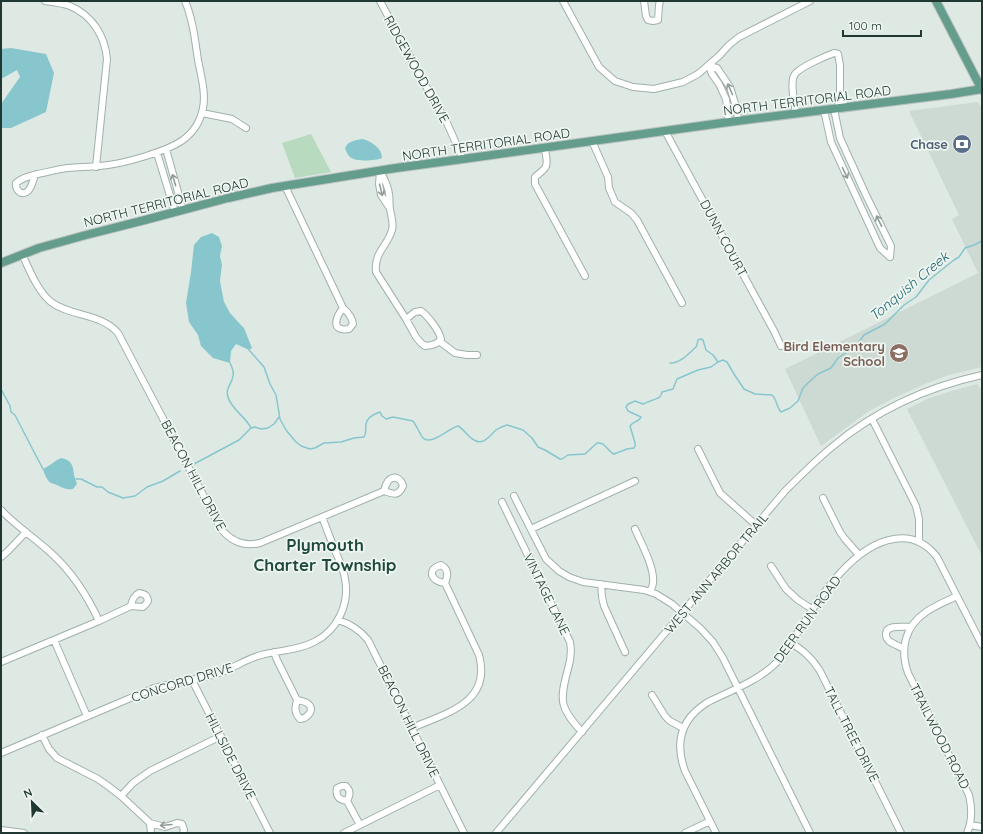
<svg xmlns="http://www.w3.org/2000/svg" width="983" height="834" viewBox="0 0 983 834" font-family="Quicksand,sans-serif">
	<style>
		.built { fill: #cdd9d3 }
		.green { fill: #b8dabf }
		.water { fill: #88c6cd }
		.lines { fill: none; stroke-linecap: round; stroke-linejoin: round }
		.stream { stroke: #88c6cd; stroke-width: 1.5 }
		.minor-casing { stroke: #a1b0ab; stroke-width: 8 }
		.major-casing { stroke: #bcc3c1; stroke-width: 10 }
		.minor { stroke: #fff; stroke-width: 6 }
		.major { stroke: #649d8c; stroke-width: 8 }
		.oneway { stroke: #909c98 }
		.labels { text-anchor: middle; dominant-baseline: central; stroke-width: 3.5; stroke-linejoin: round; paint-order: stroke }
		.street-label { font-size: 13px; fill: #203831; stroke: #eff6f2 }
		.service-label { font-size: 13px; font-weight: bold; fill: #4e5e75; stroke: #eff6f2; text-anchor: end }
		.education-label { font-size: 13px; font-weight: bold; fill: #785e54; stroke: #eff6f2; text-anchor: end }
		.water-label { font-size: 14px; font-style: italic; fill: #1e6871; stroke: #eff6f2 }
		.district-label { font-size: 17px; font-weight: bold; fill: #1e493c; stroke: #eff6f2 }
	</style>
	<rect width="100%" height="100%" fill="#dee9e4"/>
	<!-- built -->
	<path class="built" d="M978,102L982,109V367L949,375L925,384L894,398L869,411L821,446L785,369L978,273L952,219L959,215L909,111Z
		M978,384L979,388L982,387V556L907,409L927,399L951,391Z"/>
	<!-- green -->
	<path class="green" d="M311,134L331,172L295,178L282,143Z"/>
	<!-- water -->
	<path class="water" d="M11,48L46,54L54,73L46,112L11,128H1V104L20,77L17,70L1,79V49Z
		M363,139C372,142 382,148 382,158C376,161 355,162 350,157C347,154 346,151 345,148C349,140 356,140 363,139Z
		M212,233L219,237L222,246L220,256L222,265L220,281L224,302L230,313L240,324L244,328L252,348L249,350L236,344L231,351L230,363L213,358L201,346L198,335L189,322L186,303L191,272L194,245L201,237Z
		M62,458C72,461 73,465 74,475C75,478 76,481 77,484L73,489C66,490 63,488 57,485C55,484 53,484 51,483C47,481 44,473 43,469C45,468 47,467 48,466C54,463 55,460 62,458Z"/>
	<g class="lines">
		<!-- stream -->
		<path class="stream" d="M249,350L264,367L270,384L276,395L280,419L286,430L295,441L301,446L310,449L315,448L324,443L341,442L354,438L364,437C367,433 365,429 366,424C367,417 374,414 380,412L382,416L386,419L393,417L413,421C416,425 420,434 423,438C431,446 449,428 458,426C464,429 468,437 474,440C484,446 490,435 496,430C499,428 503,426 507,425L523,430L532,438L538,447L545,450L560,459H562L568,455L585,454L597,443H599L603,444L612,453L614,454L627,449L634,448L635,446V443L630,426C633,421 639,422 641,417L628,411L626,407L628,404L635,401L643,404C646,403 649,401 653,400C658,398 661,398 662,392L673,389L677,379L698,370L711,367L718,362L723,360L727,362L734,374L744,389L755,394L772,395C777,399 776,407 781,412L790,408L798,401L803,388L808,383L818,374L831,368L838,358L856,346L864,335L885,324L904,305L916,297L929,280L954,260L959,257L965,248L974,245L982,241
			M230,363C232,367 234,372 233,376C232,384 225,388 228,397C231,409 246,417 251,428
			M670,363C680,364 689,353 696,347L697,345L698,340L701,339L703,340L706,350L713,355L718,362
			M1,389L10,406L11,412L15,415L33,450L43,469
			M194,464L239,440L251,428L255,427L261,429L268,428L274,424L279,417
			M76,479H81L97,487H102L108,492L123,498L135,496L147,487L163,481L180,471"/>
		<!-- minor casing -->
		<g class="minor-casing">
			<path id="minor" d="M45,1C53,2 62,3 70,6C92,15 105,36 107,59L96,167
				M380,1L423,81L447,123L463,159
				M563,1L599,67L615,81L633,87L654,89L683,82L698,74L719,56L729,45L739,37L810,1
				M644,1L646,16L648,20L653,21L658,20L659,5L660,1
				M709,66L717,68L730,87L737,110L738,121
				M709,66L712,74L719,84L726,99L729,122
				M840,93L843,95L844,108
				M834,109L840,138L865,193L891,246L890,257
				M824,110L831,142L880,248L890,257
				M202,113L232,119L246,128
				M796,114C795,104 789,82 795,74C800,67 826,56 834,53L838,54L840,65V93L838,96L839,108
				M665,131L774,331L781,346
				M592,141L608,177L609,188L615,202L631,213L637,220L682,303
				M545,148C545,153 549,163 545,168C542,172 538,174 535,177V184L585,276
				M166,149L183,210
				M157,153L175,212
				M380,171C384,178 388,185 389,194C390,199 389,204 390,209C391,216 394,223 392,230C387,247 374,252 376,272L406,319L416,337L421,343L425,346L432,345L437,343L441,339C439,330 428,316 421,311L415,312L406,319
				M380,171L379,184L381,195L389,207
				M35,175C33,180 32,187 28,191C22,197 15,190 16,183C23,177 30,176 38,174C48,172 58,169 68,168C78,167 88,167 99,166C115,165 130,161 146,156C172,148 197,139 203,108C206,93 201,76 198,60C195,40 193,20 185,1
				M285,186L343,308C349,313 352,317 353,324L349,329C331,332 335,318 343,308
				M22,254C29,269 38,292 51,302C71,317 101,313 118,333L221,529C231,541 244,547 260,543L384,491C393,494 398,497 403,486C401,479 395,474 388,481C386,484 385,487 384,491
				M439,341L455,353L467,355H477
				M872,419L916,506L919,519V542
				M698,449L720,493L756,525
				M514,496L546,559L559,571L569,577L583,582L644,590L656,594L672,604L700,628L713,642L723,658L810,833
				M823,498L840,532L845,539L859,555
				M502,502L570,642C572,652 571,659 568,669C559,701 560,708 582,732
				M1,510C16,526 35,538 51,553C72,572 87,595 99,621
				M531,529L635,481
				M635,529C641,543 655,568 653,583C653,586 651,589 650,592
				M1,557L7,552L26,532
				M771,566L786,589L798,600L812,609
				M601,584L602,597L604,606L625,652
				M957,596C947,601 936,605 926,612C904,627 900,650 908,673L969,795C972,808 973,820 967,833
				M338,620C351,624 360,630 368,640L464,833
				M54,640L87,716
				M791,643C804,651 812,658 820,671L901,833
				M904,649C899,646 893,644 889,641C888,640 886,638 886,635C885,624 904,627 911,627
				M274,652L277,660L297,700C295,708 294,712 300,719C308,718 316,709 307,703C304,701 301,701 297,700
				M1,662L99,621L131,606L143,607L146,604L148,601C147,595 145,594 139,593C134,596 132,599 131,606
				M192,680L270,833
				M652,695L665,716L670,721L683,728
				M412,728C446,713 492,703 479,655L445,583C448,576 449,569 441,565C426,569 431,582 445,583
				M42,735L49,749L57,758L98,779L108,786L121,796L150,823
				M1,753L154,688C176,682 198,680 219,673C234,668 246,659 261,655C279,650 297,651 314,642C337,631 350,604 345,579C344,570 340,562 336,553C331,541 327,529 322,517
				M342,786H346C351,791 350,795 347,801C340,800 335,797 337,788Z
				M121,796L133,783L150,771L221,736
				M347,801L360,825
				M970,825L982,827
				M1,830L24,833
				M151,833L150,823L165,827L177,823L182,824L184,830L183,833
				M344,833L440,785
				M496,833L785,491C800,476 815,461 832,447C875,411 927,387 982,375
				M685,833L710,821
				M716,833L685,771C674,741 682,718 708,702C730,691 760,680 777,662C787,652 793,639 801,627C821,595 854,545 894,539C912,536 926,543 937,557L982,645"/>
		</g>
		<!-- major casing -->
		<g class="major-casing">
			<path id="major" d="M936,1L982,90
				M1,263L39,248L86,235L145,220L228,198L272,188L396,168L463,159L729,122L951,94L982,89"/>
		</g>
		<!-- minor -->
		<use href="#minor" class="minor"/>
		<!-- major -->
		<use href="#major" class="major"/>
	</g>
	<!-- one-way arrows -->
	<defs><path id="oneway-shaft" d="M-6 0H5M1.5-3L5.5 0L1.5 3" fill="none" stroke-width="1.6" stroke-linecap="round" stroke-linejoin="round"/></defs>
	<g class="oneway">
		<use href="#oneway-shaft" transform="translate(730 89) rotate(-114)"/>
		<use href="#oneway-shaft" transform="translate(845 173) rotate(65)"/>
		<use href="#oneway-shaft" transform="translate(174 180) rotate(-106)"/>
		<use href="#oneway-shaft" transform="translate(381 190) rotate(76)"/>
		<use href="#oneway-shaft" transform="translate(879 221) rotate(-116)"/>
		<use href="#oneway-shaft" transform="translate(166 825) rotate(175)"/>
	</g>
	<!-- icons -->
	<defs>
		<g id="bank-disc" transform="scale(1)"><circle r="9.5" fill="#5c6f8a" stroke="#eff6f2"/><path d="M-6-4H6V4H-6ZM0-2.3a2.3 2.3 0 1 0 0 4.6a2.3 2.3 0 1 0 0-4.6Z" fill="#fff"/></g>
		<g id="school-disc" transform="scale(1)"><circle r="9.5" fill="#8d6e63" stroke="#eff6f2"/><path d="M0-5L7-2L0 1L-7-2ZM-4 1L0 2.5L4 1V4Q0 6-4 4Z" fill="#fff"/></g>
	</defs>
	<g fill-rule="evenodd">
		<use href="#bank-disc" x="962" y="144"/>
		<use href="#school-disc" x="899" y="353"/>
	</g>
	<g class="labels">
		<!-- street labels -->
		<g class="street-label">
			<text transform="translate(417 69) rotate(61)">RIDGEWOOD DRIVE</text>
			<text transform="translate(807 100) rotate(-7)">NORTH TERRITORIAL ROAD</text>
			<text transform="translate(486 144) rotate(-8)">NORTH TERRITORIAL ROAD</text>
			<text transform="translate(166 202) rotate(-14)">NORTH TERRITORIAL ROAD</text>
			<text transform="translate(724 238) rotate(62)">DUNN COURT</text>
			<text transform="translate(194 475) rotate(62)">BEACON HILL DRIVE</text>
			<text transform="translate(716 573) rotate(-50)">WEST ANN ARBOR TRAIL</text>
			<text transform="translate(547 594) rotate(64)">VINTAGE LANE</text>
			<text transform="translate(807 619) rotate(-54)">DEER RUN ROAD</text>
			<text transform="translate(182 682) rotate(-17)">CONCORD DRIVE</text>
			<text transform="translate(409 721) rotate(64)">BEACON HILL DRIVE</text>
			<text transform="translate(852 734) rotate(63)">TALL TREE DRIVE</text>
			<text transform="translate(940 736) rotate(63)">TRAILWOOD ROAD</text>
			<text transform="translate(231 756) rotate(63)">HILLSIDE DRIVE</text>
		</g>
		<!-- service labels -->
		<g class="service-label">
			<text x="948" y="144">Chase</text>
		</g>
		<!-- education labels -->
		<g class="education-label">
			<text x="885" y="346">Bird Elementary<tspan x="885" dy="15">School</tspan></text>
		</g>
		<!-- water labels -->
		<g class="water-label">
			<text transform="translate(909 286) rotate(-40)">Tonquish Creek</text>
		</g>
		<!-- district labels -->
		<g class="district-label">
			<text x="325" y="544">Plymouth<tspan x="325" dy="20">Charter Township</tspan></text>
		</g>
	</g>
	<!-- border -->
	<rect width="983" height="834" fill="none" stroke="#203831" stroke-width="4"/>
	<!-- north arrow -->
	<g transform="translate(32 802) rotate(336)" stroke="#eff6f2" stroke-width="3" paint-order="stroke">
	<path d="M0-3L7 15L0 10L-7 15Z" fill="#203831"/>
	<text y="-6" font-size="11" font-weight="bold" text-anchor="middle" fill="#203831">N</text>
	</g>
	<!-- scale -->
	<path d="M843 30v6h78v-6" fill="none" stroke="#203831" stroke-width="2"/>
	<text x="849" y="30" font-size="12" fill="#203831" stroke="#eff6f2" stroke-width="3" paint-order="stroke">100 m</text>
</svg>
